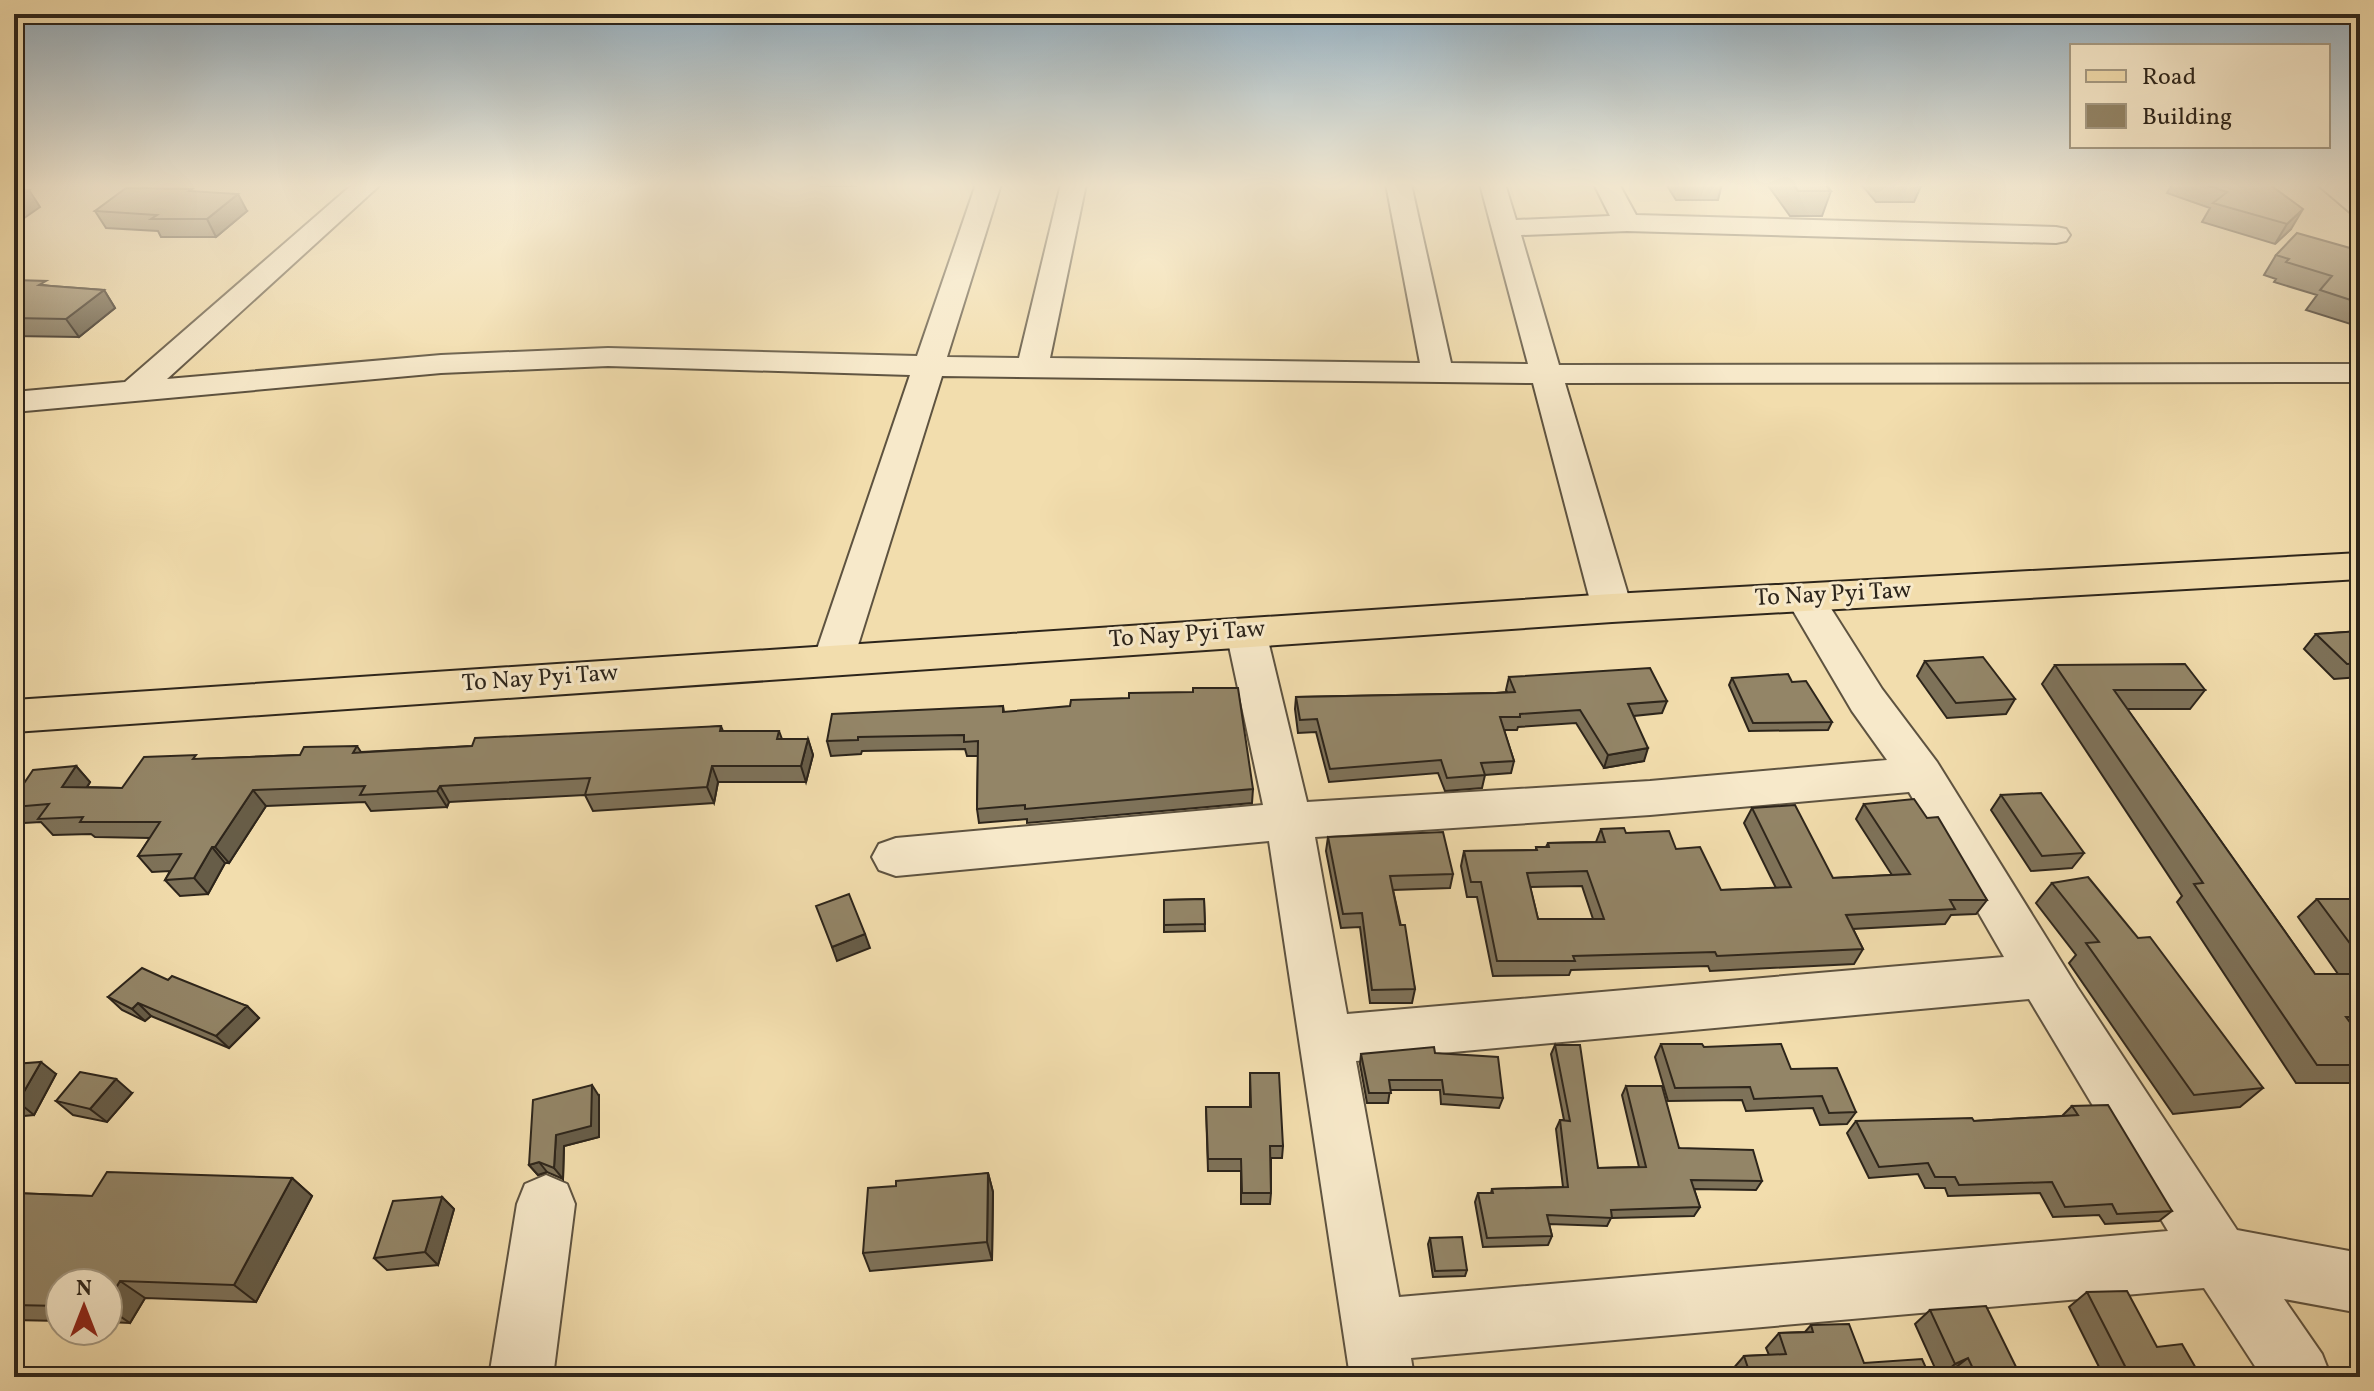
<svg xmlns="http://www.w3.org/2000/svg" width="2374" height="1391" viewBox="0 0 2374 1391" font-family="Vollkorn,serif">
	<style>
		.lines { fill: none; stroke-linecap: round; stroke-linejoin: round }
		.minor-casing { stroke: #5e5340; stroke-width: 4 }
		.major-casing { stroke: #2d251b; stroke-width: 4 }
		.minor { fill: #f7e9ca; fill-rule: evenodd }
		.major { fill: #f2ddad; fill-rule: evenodd }
		.wall { fill: #7e7259; stroke: #2d251b; stroke-width: 2; fill-rule: evenodd }
		.shaded-wall { fill: #675d48; stroke: #2d251b; stroke-width: 2 }
		.building { fill: #938567; stroke: #2d251b; stroke-width: 2; fill-rule: evenodd }
		.labels { text-anchor: middle; dominant-baseline: central; stroke-width: 6; stroke-linejoin: round; paint-order: stroke }
		.street-label { font-size: 24px; fill: #2d251b; stroke: #f7e9ca }
	</style>
	<rect width="100%" height="100%" fill="#f2ddad"/>
	<filter id="stains"><feTurbulence type="fractalNoise" baseFrequency=".0025" numOctaves="4"/><feColorMatrix values="0 0 0 0 .2 0 0 0 0 .09 0 0 0 0 .02 0 0 0 .5 -.17"/></filter>
	<radialGradient id="worn" r=".72"><stop offset=".6" stop-color="#630" stop-opacity="0"/><stop offset="1" stop-color="#630" stop-opacity=".3"/></radialGradient>
	<g class="lines">
		<!-- minor casing -->
		<g class="minor-casing">
			<path id="minor" d="M353,184H381L167,379L441,355L608,348L917,356L976,184H1001L947,357L1019,358L1061,184H1086L1050,358L1420,363L1386,184H1411L1451,363L1528,364L1480,184H1505L1516,220L1610,216L1594,184H1619L1636,215L2056,227L2066,229L2070,235L2066,241L2056,243L1627,231L1521,235L1559,365L2360,364V382L1565,383L1632,608L1626,617L1612,621L1598,617L1592,608L1533,383L942,376L854,658L848,668L834,672L820,668L814,658L910,375L608,366L441,373L14,412V392L125,382Z
				M2317,184H2345L2360,195V215L2351,213Z
				M1804,584L1818,588L1882,689L1937,762L2077,987L2237,1230L2360,1253V1313L2284,1299L2322,1354L2331,1377H2262L2204,1288L1411,1358L1414,1377H1350L1269,841L896,876L879,870L872,857L879,844L896,838L1263,805L1226,632L1232,623L1246,619L1260,623L1266,632L1307,802L1650,781L1887,760L1852,711L1785,597L1790,588ZM1909,792L2004,957L1347,1014L1315,837L1650,815ZM2029,999L2168,1231L1399,1297L1356,1061Z
				M546,1175L567,1184L575,1204L553,1377H489L517,1204L525,1184Z"/>
		</g>
		<!-- major casing -->
		<g class="major-casing">
			<path id="major" d="M2360,553V579L1612,622L14,732V700L1612,594Z"/>
		</g>
		<!-- minor -->
		<use href="#minor" class="minor"/>
		<!-- major -->
		<use href="#major" class="major"/>
	</g>
	<!-- wall -->
	<path class="wall" d="M820,184H857L856,186H821Z
		M1666,184H1722L1718,200H1676Z
		M1767,184H1825L1831,191L1822,216H1790Z
		M1861,184H1922L1914,202H1876Z
		M2172,184H2269L2291,229L2275,244L2202,222L2210,208L2167,193Z
		M194,192L247,211L216,237H161L158,231L106,228L95,211Z
		M2360,253V327L2306,310L2317,295L2274,282L2276,279L2264,275L2276,255Z
		M14,280L50,286L104,290L115,308L79,337L14,336Z
		M2360,631V677L2334,679L2304,649L2316,634Z
		M1925,661L2015,699L2006,714L1947,718L1917,676Z
		M2055,665L2205,690L2190,709H2127L2315,974H2338L2298,917L2317,899H2360V1035H2359L2360,1036V1082L2359,1083H2296L2177,902L2182,896L2042,684Z
		M1509,677L1667,701L1662,713L1634,716L1644,761L1604,768L1576,723L1518,727L1517,730H1504L1514,761L1511,773L1485,775L1482,788L1445,791L1438,773L1329,782L1316,732L1298,733L1295,709L1296,697L1496,693L1507,692L1506,690Z
		M1732,678L1792,682L1832,722L1828,730L1749,731L1729,685Z
		M1003,706L1004,712L1253,789L1252,803L1027,823V819L979,823L977,809L978,756H967L965,749L862,751L861,754L831,756L827,741Z
		M721,726L723,731H779L782,739H808L813,755L806,782H718L714,803L593,811L585,795L449,802L447,807L371,811L365,802L266,806L229,863H225L208,894L180,896L165,880L170,871L152,872L138,856L150,838L95,837L91,834L53,835L41,822L24,823L14,814V798L76,766L90,782L87,787L122,788L199,759L300,755L357,746L361,752L472,746Z
		M2001,795L2084,853L2072,868L2031,871L1991,810Z
		M1864,804L1927,818L1987,900L1976,914L1951,915L1945,924L1853,929L1863,949L1854,964L1710,971L1708,966L1571,970L1569,975L1493,976L1477,897H1467L1461,866L1464,851L1536,850V847H1546L1548,843L1596,842L1601,829L1626,833L1676,849L1721,890L1776,888L1744,823L1752,808L1833,878L1892,875L1856,819ZM1582,886L1593,919H1538L1530,887Z
		M1328,837L1453,874L1450,888L1393,890L1415,989L1412,1003H1370L1360,927L1341,928L1326,851Z
		M2052,883L2263,1088L2240,1107L2173,1114L2069,963L2076,955L2036,903Z
		M1204,899L1205,931L1164,932V900Z
		M168,980L247,1006L259,1018L229,1048L151,1016L145,1021L122,1010L108,997Z
		M1661,1044L1704,1047L1791,1069L1856,1112L1847,1124L1820,1125L1813,1108L1746,1111L1742,1100L1668,1101L1655,1057Z
		M1555,1045L1598,1168L1639,1167L1622,1095L1626,1086L1679,1148L1762,1181L1756,1190L1694,1189L1700,1207L1694,1216L1611,1218L1607,1226L1549,1224L1552,1236L1548,1245L1483,1247L1475,1202L1478,1193H1491L1492,1189L1563,1187L1556,1129L1560,1120H1564L1551,1054Z
		M1435,1053L1503,1098L1499,1108L1441,1104L1440,1090H1390L1388,1103H1367L1360,1064L1361,1054Z
		M14,1064L56,1074L34,1115L14,1117Z
		M1250,1073L1283,1146L1282,1158H1271V1193L1270,1204H1241V1171H1208L1206,1107H1250Z
		M132,1093L107,1122L73,1115L56,1101Z
		M599,1096V1137L564,1146L563,1179L547,1172L538,1175L529,1165Z
		M2072,1106L2172,1211L2159,1221L2105,1224L2099,1215L2053,1217L2040,1193L1948,1196L1945,1188H1925L1918,1174L1869,1178L1847,1133L1856,1121H1974L2062,1116Z
		M988,1173L993,1192L992,1260L870,1271L863,1253L896,1186Z
		M292,1178L312,1196L256,1302L145,1298L130,1323L108,1322V1283H60V1321L14,1320V1193L92,1196Z
		M442,1197L454,1209L438,1265L387,1270L374,1258Z
		M1430,1238L1467,1270L1465,1276L1433,1277L1428,1244Z
		M2087,1292L2157,1347L2201,1377H2104L2069,1307Z
		M1930,1310L2021,1377H1954L1951,1371L1939,1377L1915,1324Z
		M1811,1325L1864,1363L1930,1377H1735L1732,1370L1744,1356L1769,1355L1766,1348L1779,1333L1805,1332Z"/>
	<!-- shaded-wall -->
	<path class="shaded-wall" d="M29,190L40,207L14,225V200Z
		M238,194L247,211L216,237L207,219Z
		M2303,209L2291,229L2275,244L2287,224Z
		M104,290L115,308L79,337L66,319Z
		M808,739L813,755L806,782L801,766Z
		M1648,748L1644,761L1604,768L1608,755Z
		M76,766L90,782L77,803L62,787Z
		M712,766L718,782L714,803L707,787Z
		M440,786L449,802L447,807L437,791Z
		M253,790L266,806L229,863L215,847Z
		M212,847L225,863L208,894L194,878Z
		M865,934L870,948L837,961L832,947Z
		M138,1003L151,1016L145,1021L132,1009Z
		M247,1006L259,1018L229,1048L216,1036Z
		M14,1025L21,1031L14,1042Z
		M41,1062L56,1074L34,1115L18,1102Z
		M116,1079L132,1093L107,1122L90,1109Z
		M592,1085L599,1096V1137L564,1146L563,1179L554,1168L556,1135Z
		M539,1162L547,1172L538,1175L529,1165Z
		M988,1173L993,1192L992,1260L987,1242Z
		M292,1178L312,1196L256,1302L234,1285Z
		M442,1197L454,1209L438,1265L425,1252Z
		M120,1281L145,1298L130,1323L108,1308V1301Z
		M1968,1358L1951,1371L1939,1377L1955,1364Z"/>
	<!-- building -->
	<path class="building" d="M1793,184H1825L1831,191H1798Z
		M2204,184H2269L2303,209L2287,224L2213,203L2227,192Z
		M126,188L192,189L189,191L238,194L207,219H151L157,215L95,211Z
		M14,189L29,190L14,200Z
		M2297,233L2357,250L2360,253V303L2320,290L2332,276L2286,262L2289,259L2276,255Z
		M14,280L46,281L39,285L104,290L66,319L14,318Z
		M2360,631V663L2347,664L2316,634Z
		M1983,657L2015,699L1956,703L1925,661Z
		M2185,664L2205,690H2114L2315,974H2360V1017H2346L2360,1036V1065H2317L2194,884L2203,883L2055,665Z
		M1650,668L1667,701L1628,704L1648,748L1608,755L1580,710L1520,714V717H1500L1514,761L1481,763L1485,775L1447,778L1441,760L1330,769L1317,719L1300,720L1296,697L1496,693L1515,692L1509,677Z
		M1788,674L1792,682L1806,681L1832,722L1753,723L1732,678Z
		M1193,688H1238L1253,789L1025,809V805L977,809L978,741L964,742V735L858,737V740L827,741L832,714L1003,706V712L1070,706L1071,700L1129,698V693L1193,692Z
		M721,726L720,731H779L777,739H808L801,766H712L707,787L585,795L590,778L440,786L437,791L360,795L365,786L253,790L215,847H212L194,878L165,880L181,854L138,856L160,822H80L83,817L38,819L49,804L14,807V798L33,770L76,766L62,787L122,788L144,757L196,755L193,759L300,755L304,747L357,746L353,753L472,746L475,738Z
		M2041,793L2084,853L2042,856L2001,795Z
		M1914,799L1927,818L1938,817L1987,900H1950L1955,909L1846,915L1863,949L1717,956L1715,952L1573,956L1575,961H1497L1481,882H1471L1464,851L1537,850L1536,847H1549L1548,843L1605,842L1601,829L1624,828L1626,833L1669,831L1676,849L1700,847L1721,890L1791,887L1752,808L1795,805L1833,878L1910,874L1864,804ZM1587,871L1604,919H1538L1527,873Z
		M1443,832L1453,874L1390,876L1400,925H1405L1415,989L1372,990L1362,913L1343,914L1328,837Z
		M2088,877L2138,938L2150,937L2263,1088L2194,1095L2086,943L2099,942L2052,883Z
		M849,894L865,934L832,947L816,906Z
		M1204,899L1205,924L1164,925V900Z
		M2317,899H2360V957Z
		M142,968L168,980L172,976L247,1006L216,1036L138,1003L132,1009L108,997Z
		M1661,1044H1702L1704,1047L1781,1044L1791,1069L1837,1068L1856,1112L1829,1113L1822,1096L1754,1099L1750,1087L1675,1088Z
		M1555,1045H1580L1598,1168L1646,1167L1626,1086H1662L1679,1148L1753,1150L1762,1181L1691,1180L1700,1207L1611,1210L1612,1218L1547,1215L1552,1236L1487,1238L1478,1193H1493L1492,1189L1568,1187L1560,1120L1570,1121Z
		M1434,1047L1435,1053L1498,1057L1503,1098L1444,1094L1442,1080H1389L1391,1093H1369L1361,1054Z
		M41,1062L18,1102L14,1103V1064Z
		M80,1072L116,1079L90,1109L56,1101Z
		M1250,1073H1279L1283,1146H1270L1271,1193H1242L1241,1159H1208L1206,1107H1251Z
		M592,1085L591,1126L556,1135L554,1168L539,1162L529,1165L533,1100Z
		M2108,1105L2172,1211L2117,1214L2112,1204L2065,1207L2052,1182L1959,1185L1955,1177H1935L1928,1163L1879,1167L1856,1121L1972,1118L1974,1121L2078,1115L2072,1106Z
		M107,1172L292,1178L234,1285L120,1281L108,1301V1283H60V1306L14,1305V1193L92,1196Z
		M988,1173L987,1242L863,1253L868,1188L896,1186V1181Z
		M442,1197L425,1252L374,1258L393,1201Z
		M1462,1237L1467,1270L1435,1271L1430,1238Z
		M2127,1291L2157,1347L2182,1344L2201,1377H2119L2130,1376L2087,1292Z
		M1986,1306L2021,1377H1977L1968,1358L1955,1364L1930,1310Z
		M1849,1324L1864,1363L1922,1359L1930,1377H1751L1744,1356L1786,1354L1779,1333L1813,1332L1811,1325Z"/>
	<!-- sky -->
	<linearGradient id="sky" x2="0" y2="1"><stop stop-color="#91abbc"/><stop offset="0.49" stop-color="#f9f0da"/><stop offset="1" stop-color="#f9f0da" stop-opacity="0"/></linearGradient>
	<rect width="2374" height="378" fill="url(#sky)"/>
	<g class="labels">
		<!-- street labels -->
		<g class="street-label">
			<text transform="translate(1833 595) rotate(-3)">To Nay Pyi Taw</text>
			<text transform="translate(1187 635) rotate(-4)">To Nay Pyi Taw</text>
			<text transform="translate(540 679) rotate(-4)">To Nay Pyi Taw</text>
		</g>
	</g>
	<!-- margin -->
	<rect width="2374" height="1391" fill="none" stroke="#f2ddad" stroke-width="48"/>
	<rect x="16" y="16" width="2342" height="1359" fill="none" stroke="#2d251b" stroke-width="4"/>
	<rect x="24" y="24" width="2326" height="1343" fill="none" stroke="#2d251b" stroke-width="2"/>
	<!-- legend -->
	<rect x="2070" y="44" width="260" height="104" fill="#f7e9ca" stroke="#a69b84" stroke-width="2"/>
	<rect x="2086" y="70" width="40" height="12" fill="#f2ddad" stroke="#a69b84" stroke-width="2"/>
	<text x="2142" y="84" font-size="24" fill="#2d251b">Road</text>
	<rect x="2086" y="104" width="40" height="24" fill="#938567" stroke="#a69b84" stroke-width="2"/>
	<text x="2142" y="124" font-size="24" fill="#2d251b">Building</text>
	<!-- north arrow -->
	<g transform="translate(84 1307)"><circle r="38" fill="#f7e9ca" stroke="#a69b84" stroke-width="2"/>
	<path d="M0-6L14 30L0 20L-14 30Z" fill="#8f2418"/>
	<text y="-12" font-size="22" font-weight="bold" text-anchor="middle" fill="#2d251b">N</text>
	</g>
	<rect width="100%" height="100%" filter="url(#stains)"/>
	<rect width="100%" height="100%" fill="url(#worn)"/>
</svg>
